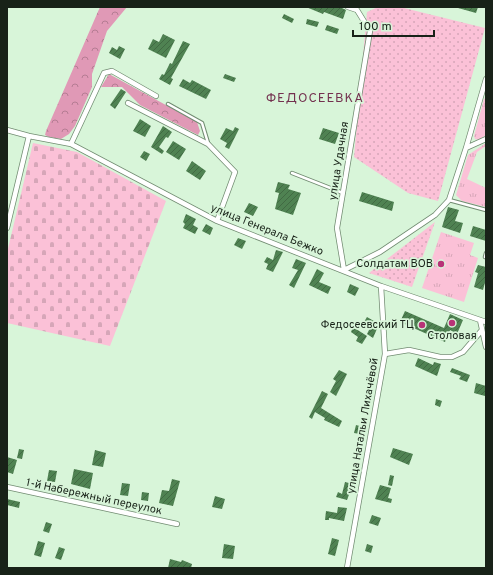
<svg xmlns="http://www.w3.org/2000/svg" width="493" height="575" viewBox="0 0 493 575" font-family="Overpass,sans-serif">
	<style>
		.grass { fill: url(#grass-tufts) }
		.forest { fill: url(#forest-crowns) }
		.cemetery { fill: url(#cemetery-stones) }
		.park { fill: url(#park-dots) }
		.building { fill: url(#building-hatch) }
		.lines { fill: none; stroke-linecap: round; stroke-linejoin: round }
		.service-casing { stroke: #728c72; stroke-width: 4.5 }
		.minor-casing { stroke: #728c72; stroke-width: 6 }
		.service { stroke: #fff; stroke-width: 2.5 }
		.minor { stroke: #fff; stroke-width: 4.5 }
		.poi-dot { fill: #b83377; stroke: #d8f5d9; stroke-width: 1.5 }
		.labels { text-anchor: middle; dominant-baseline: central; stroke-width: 3.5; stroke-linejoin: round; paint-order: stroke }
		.street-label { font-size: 11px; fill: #182218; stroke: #d8f5d9 }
		.poi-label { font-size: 11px; fill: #182218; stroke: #d8f5d9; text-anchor: end }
		.quarter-label { font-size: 13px; letter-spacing: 1px; fill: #73314f; stroke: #d8f5d9 }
	</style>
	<defs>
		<pattern id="grass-tufts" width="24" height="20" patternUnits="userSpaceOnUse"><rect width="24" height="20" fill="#fbc1d7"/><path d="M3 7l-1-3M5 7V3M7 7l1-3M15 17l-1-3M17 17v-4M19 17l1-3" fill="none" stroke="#d6a6b8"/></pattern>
		<pattern id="forest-crowns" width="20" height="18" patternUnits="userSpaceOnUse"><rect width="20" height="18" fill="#e099b6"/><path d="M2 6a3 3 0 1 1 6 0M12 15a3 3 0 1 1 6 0" fill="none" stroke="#b57c93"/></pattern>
		<pattern id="cemetery-stones" width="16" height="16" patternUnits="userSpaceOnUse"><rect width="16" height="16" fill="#fbc1d7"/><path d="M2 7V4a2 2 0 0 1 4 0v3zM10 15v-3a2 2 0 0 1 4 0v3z" fill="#d6a6b8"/></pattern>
		<pattern id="park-dots" width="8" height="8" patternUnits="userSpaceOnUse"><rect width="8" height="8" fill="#fbc1d7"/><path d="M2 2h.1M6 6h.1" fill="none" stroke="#d6a6b8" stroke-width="1.8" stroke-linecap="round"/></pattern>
		<pattern id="building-hatch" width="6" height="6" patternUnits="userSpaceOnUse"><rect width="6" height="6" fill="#4f8252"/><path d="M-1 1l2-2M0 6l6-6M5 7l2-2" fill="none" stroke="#416a43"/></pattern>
	</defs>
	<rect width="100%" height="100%" fill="#d8f5d9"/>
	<!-- grass -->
	<path class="grass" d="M486,98V135L479,140L475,139L474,136L484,99Z
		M486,143V146L477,152L467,179L486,188V207L462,201L456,195L468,155Z
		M441,232L474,243L470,255L478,258L464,302L422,288Z"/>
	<!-- forest -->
	<path class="forest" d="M100,7H127L107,31L92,74V87L75,126L69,134L61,139L49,137L45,135L46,131Z
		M109,74L197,122L200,131L198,135L140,105L122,87H101Z"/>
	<!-- cemetery -->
	<path class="cemetery" d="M33,143L77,152L166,201L110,346L7,323V253Z"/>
	<!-- park -->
	<path class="park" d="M378,7H400L485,28L438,201L408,193L354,157L367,12Z
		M435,222L412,287L369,273Z"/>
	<!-- building -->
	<path class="building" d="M306,7H340L346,10L343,19L324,12L323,14Z
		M458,7H478L476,13L458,8Z
		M284,14L294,19L292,23L282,18Z
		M307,19L319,22L317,27L306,24Z
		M327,25L339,29L337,34L325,30Z
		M163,34L175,40L166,58L148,49L153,39L159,42Z
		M183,41L190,44L171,78L173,79L170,85L159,79L162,74L164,75L170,63L172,64Z
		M119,46L125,49L120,59L109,53L112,47L117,50Z
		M225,74L236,78L234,82L223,78Z
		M183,79L190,83L192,80L211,90L206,99L179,86Z
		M121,89L126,92L115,109L110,105Z
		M140,119L151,126L145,137L133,131Z
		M163,126L172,132L168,138L166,137L159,147L164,151L162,154L151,147Z
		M235,127L239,129L229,149L225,147L227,143L220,139L226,128L233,131Z
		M323,128L339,133L335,144L319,139Z
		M173,141L186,149L179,160L166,152Z
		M144,151L150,154L146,161L140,157Z
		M192,161L206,171L200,180L186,171Z
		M278,182L290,185L288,189L301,193L293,215L275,209L279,193L275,192Z
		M362,192L394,202L392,211L359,201Z
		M249,203L258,207L253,216L244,212Z
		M448,207L459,210L455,221L463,223L460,233L442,227Z
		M186,214L196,219L193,225L198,228L195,234L183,228L185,224L183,222Z
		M206,224L213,228L210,235L202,231Z
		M473,226L486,230V241L470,236Z
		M238,238L246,241L242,249L234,245Z
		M276,250L283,252L273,272L266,269L268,264L264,262L267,257L273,260Z
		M296,259L306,263L294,288L289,285L298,270L292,268Z
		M478,265L486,267V279L483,290L474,287L478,273L475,272Z
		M317,269L324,273L319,282L331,287L328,294L309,285Z
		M350,284L359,288L355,296L347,292Z
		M405,311L444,328L450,314L463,320L457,334L450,330L445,342L400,322Z
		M367,317L379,324L373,338L367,334L371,326L364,322Z
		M353,327L367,336L362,344L356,341L358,337L351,332Z
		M418,358L433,365L434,362L441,364L437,376L415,366Z
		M452,368L470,375L467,382L459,379L461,376L450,372Z
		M339,370L347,374L336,396L330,392L336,381L333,379Z
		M476,383L486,386L485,396L474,393Z
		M322,391L328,394L321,408L342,421L339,427L324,420L325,418L315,412L312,419L309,417Z
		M436,399L442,401L440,407L435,405Z
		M356,425L363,427L360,434L354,433Z
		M393,448L413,454L409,465L390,457Z
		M19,449L24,450L22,459L17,458Z
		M95,450L106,453L103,467L92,465Z
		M7,457L17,460L13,474L7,472Z
		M74,469L93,473L90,489L71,484Z
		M49,470L57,471L55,482L47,481Z
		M390,475L394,476L392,486L388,485Z
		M172,479L180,481L173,506L159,503L162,490L169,491Z
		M345,482L353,484L347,500L336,497L338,492L342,494Z
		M122,483L130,484L128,496L120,495Z
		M380,485L391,488L388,498L392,499L391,503L375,499Z
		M142,492L149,493L148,501L141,500Z
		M215,496L225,499L222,509L212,507Z
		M7,499L20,502L19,508L7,505Z
		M338,507L347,508L344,521L329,518V520H325L326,511L337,513Z
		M372,515L381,518L378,526L369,523Z
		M46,522L52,524L49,533L43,531Z
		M332,538L339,540L335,556L328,554Z
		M38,541L45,543L41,557L34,555Z
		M224,544L235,546L233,559L222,558Z
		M367,544L373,546L371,553L365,551Z
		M59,547L65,549L61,560L55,558Z
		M170,559L181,562L182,560L192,564L191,568H168Z"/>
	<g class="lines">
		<!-- service casing -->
		<g class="service-casing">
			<path id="service" d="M168,104L202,123L208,143
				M292,173L343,193
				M449,200L486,210
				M485,257L486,253"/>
		</g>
		<!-- minor casing -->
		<g class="minor-casing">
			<path id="minor" d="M348,7L357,10L370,31L337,228L344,270L380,252L435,215L449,200L466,148L486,79
				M128,103L208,144L235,172L217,221
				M7,130L29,136L71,144L217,221L381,286L486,322
				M71,144L104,73L112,71L156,96
				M466,148L486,139
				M7,228L29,136
				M480,320L486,347
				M385,354L409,350L440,357H452L463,352L482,330
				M7,487L177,524
				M347,568L385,354L381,286"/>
		</g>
		<!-- service -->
		<use href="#service" class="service"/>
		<!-- minor -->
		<use href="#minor" class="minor"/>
	</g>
	<!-- markers -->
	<g class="poi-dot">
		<circle cx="441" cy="264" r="4"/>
		<circle cx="452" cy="323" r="4"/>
		<circle cx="422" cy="325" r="4"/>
	</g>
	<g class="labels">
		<!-- street labels -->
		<g class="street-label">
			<text transform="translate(339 161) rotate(-81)">улица Удачная</text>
			<text transform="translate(267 230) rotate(22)">улица Генерала Бежко</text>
			<text transform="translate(363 426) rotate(-80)">улица Натальи Лихачёвой</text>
			<text transform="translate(94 497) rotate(12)">1-й Набережный переулок</text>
		</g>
		<!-- poi labels -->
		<g class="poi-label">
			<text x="433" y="264">Солдатам ВОВ</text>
			<text x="414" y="325">Федосеевский ТЦ</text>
			<text x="452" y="336" text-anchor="middle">Столовая</text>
		</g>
		<!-- quarter labels -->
		<g class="quarter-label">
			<text x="315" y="99">ФЕДОСЕЕВКА</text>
		</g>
	</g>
	<!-- border -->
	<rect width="493" height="575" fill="none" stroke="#182218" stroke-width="16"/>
	<!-- scale -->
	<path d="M353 30v6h81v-6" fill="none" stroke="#182218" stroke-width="2"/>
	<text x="359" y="30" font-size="12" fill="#182218" stroke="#d8f5d9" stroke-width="3" paint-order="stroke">100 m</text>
</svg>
